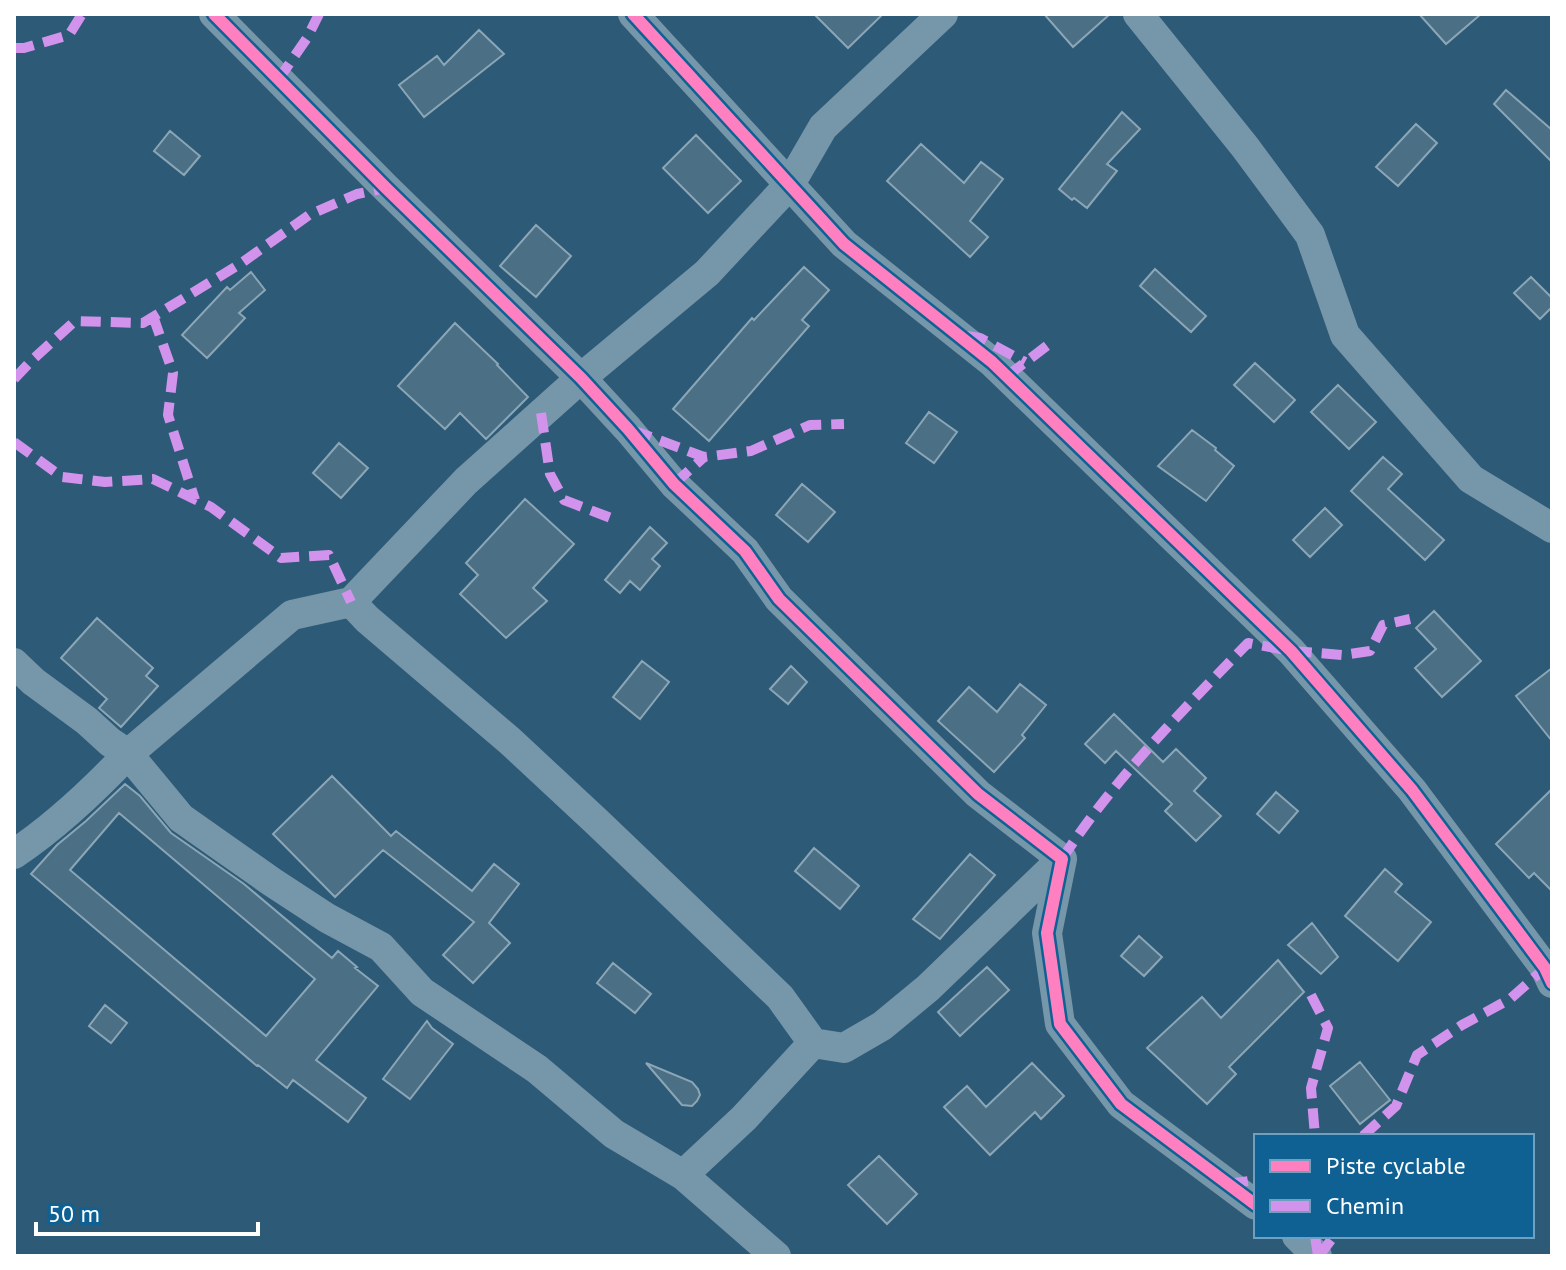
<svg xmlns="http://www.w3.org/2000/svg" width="1566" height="1270" viewBox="0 0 1566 1270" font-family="'PT Sans',sans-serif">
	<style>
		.building { fill: #4b6f85; stroke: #8ba6b6; stroke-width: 2; fill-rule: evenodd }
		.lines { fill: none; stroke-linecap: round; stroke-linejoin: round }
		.minor { stroke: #7696a9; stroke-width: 30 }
		.quiet { stroke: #d193ec; stroke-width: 10; stroke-dasharray: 20 10; stroke-linecap: butt }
		.cycleway-casing { stroke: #0f6194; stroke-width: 17 }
		.cycleway { stroke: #ff80c0; stroke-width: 12 }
	</style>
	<rect width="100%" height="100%" fill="#2d5a76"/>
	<!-- building -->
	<path class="building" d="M814,14H883L848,48Z
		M1044,14H1110L1073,47Z
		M1419,14H1481L1446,44Z
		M479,30L504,54L424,117L399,85L437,56L444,65Z
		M1506,90L1552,130V162L1494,104Z
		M1122,112L1140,129L1107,164L1117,171L1087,208L1074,198L1072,200L1059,189Z
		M1416,124L1437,143L1398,186L1376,167Z
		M170,131L200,156L184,175L154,151Z
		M696,135L741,181L708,213L663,168Z
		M921,144L964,183L981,162L1003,179L970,221L988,237L970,257L887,181Z
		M536,225L571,256L536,297L500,266Z
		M804,267L829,290L802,320L809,326L709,441L673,409L752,318L754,320Z
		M1155,269L1206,316L1191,332L1140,286Z
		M251,272L265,290L239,313L245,318L207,358L182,335L227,287L230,290Z
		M1531,277L1552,298V307L1540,319L1514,293Z
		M455,323L498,364L497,365L528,397L486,439L460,413L445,429L398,386Z
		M1255,363L1295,400L1274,422L1234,385Z
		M1338,385L1376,422L1349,449L1311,412Z
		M929,412L957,432L934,463L906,443Z
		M1192,430L1216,448L1215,450L1234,466L1206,501L1158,466Z
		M339,443L368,468L341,498L313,473Z
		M1383,457L1402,474L1388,489L1444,540L1425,560L1351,491Z
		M802,484L835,512L808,542L776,515Z
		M525,499L574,544L533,588L547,601L506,638L460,594L478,575L466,563Z
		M1325,508L1342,525L1310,557L1293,540Z
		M650,527L667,543L652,559L660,566L640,590L630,581L620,593L605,580Z
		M1434,611L1481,661L1442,697L1415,668L1436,649L1416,628Z
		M97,618L153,668L146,676L158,686L121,727L99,708L107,699L61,658Z
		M642,661L669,682L640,719L613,697Z
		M791,666L807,682L788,704L770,689Z
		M1552,668V741L1516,696Z
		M1020,684L1046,705L1022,735L1025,738L994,772L938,721L969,687L997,712Z
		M1114,714L1163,762L1176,749L1206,778L1194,791L1221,816L1196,841L1165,811L1172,804L1116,751L1105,763L1085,744Z
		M332,776L391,836L396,831L472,891L494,864L519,884L489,923L510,943L473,983L443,955L474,922L383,850L335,897L273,834Z
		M125,784L140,796L171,833L244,884L332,958L338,951L357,967L355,968L378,986L316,1060L366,1098L348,1122L293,1080L287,1088L258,1065L257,1066L31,874L57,845L86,821ZM119,813L315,979L266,1036L70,870Z
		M1552,789V891L1534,873L1529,878L1496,844Z
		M1276,792L1298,811L1279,833L1257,814Z
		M814,848L859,886L840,909L795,871Z
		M970,854L995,875L940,939L913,919Z
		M1385,869L1402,884L1395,892L1431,922L1398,961L1345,916Z
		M1312,923L1338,957L1321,974L1288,945Z
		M1139,936L1162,957L1144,976L1121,956Z
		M1278,960L1304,992L1229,1067L1236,1074L1207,1104L1147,1048L1202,997L1221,1018Z
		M613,963L651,994L635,1013L597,983Z
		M987,967L1009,990L960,1036L938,1012Z
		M105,1005L127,1023L111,1043L89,1026Z
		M427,1021L432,1028L453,1044L410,1099L383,1079Z
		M1360,1062L1390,1100L1360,1124L1330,1086Z
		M646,1063L692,1082L698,1089L700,1095L697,1101L692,1106L682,1105Z
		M1032,1063L1064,1096L1041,1119L1035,1112L990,1155L944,1107L967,1086L986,1107Z
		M879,1156L917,1194L887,1224L848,1185Z"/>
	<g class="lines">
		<!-- minor -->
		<path class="minor" d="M214,14L386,188L581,378L628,429L674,484L745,551L779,599L978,794L1062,859L1047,933L1060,1024L1121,1104L1256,1205
			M633,14L844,244L992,362L1291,651L1412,790L1545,968L1552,983
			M1138,14L1245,147L1310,235L1345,335L1471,479L1552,528
			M351,602L367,619L510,741L597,822L780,997L813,1043L744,1118L683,1175
			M14,663L34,682L87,721L110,742L128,754L181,818L272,882L327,918L381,947L422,992L537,1069L614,1134L683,1175L776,1256
			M14,854C56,826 93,791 128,754L292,615L351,602L466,481L581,378L707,273L790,184L823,127L943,14
			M813,1043L844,1048L882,1026L928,988L1062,859
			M1297,1236L1317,1256"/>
		<!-- quiet -->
		<path class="quiet" d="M14,48H24L69,35L82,14
			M278,80L307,38L319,14
			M153,316L173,373L168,415L195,500
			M967,336L980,338L1025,362
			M1007,376L1048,345
			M14,379L31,361L75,321L143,323L240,264L309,215L357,194L386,188
			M541,413L550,474L564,500L611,518
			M632,430L704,457L751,451L810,425L844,424
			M14,442L62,477L105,482L153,479L211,507L281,558L329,555L351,602
			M674,484L704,457
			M1062,859C1114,779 1182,711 1248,643L1291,651L1343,655L1370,651L1383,625L1410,619
			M1311,995L1328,1028L1311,1088L1315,1136
			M1363,1136L1396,1106L1417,1055L1462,1025L1510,999L1545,968L1549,970
			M1228,1184L1256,1180
			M1315,1236L1318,1256
			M1319,1256L1334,1236"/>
		<!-- cycleway casing -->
		<g class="cycleway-casing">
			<path id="cycleway" d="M214,14L386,188L581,378L628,429L674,484L745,551L779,599L978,794L1062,859L1047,933L1060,1024L1121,1104L1256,1205
				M633,14L844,244L992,362L1291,651L1412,790L1545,968L1552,983"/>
		</g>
		<!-- cycleway -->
		<use href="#cycleway" class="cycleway"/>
	</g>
	<!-- border -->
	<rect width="1566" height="1270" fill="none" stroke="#ffffff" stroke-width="32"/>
	<!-- legend -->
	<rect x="1254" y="1134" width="280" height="104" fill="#0f6194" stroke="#6fa0bf" stroke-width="2"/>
	<rect x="1270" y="1160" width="40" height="12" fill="#ff80c0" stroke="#6fa0bf" stroke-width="2"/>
	<text x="1326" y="1174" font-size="24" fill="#ffffff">Piste cyclable</text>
	<rect x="1270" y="1200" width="40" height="12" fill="#d193ec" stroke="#6fa0bf" stroke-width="2"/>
	<text x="1326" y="1214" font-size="24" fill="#ffffff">Chemin</text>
	<!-- scale -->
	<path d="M36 1222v12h222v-12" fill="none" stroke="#ffffff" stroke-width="4"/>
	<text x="48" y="1222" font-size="24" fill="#ffffff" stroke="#0f6194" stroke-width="6" paint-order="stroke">50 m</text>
</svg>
